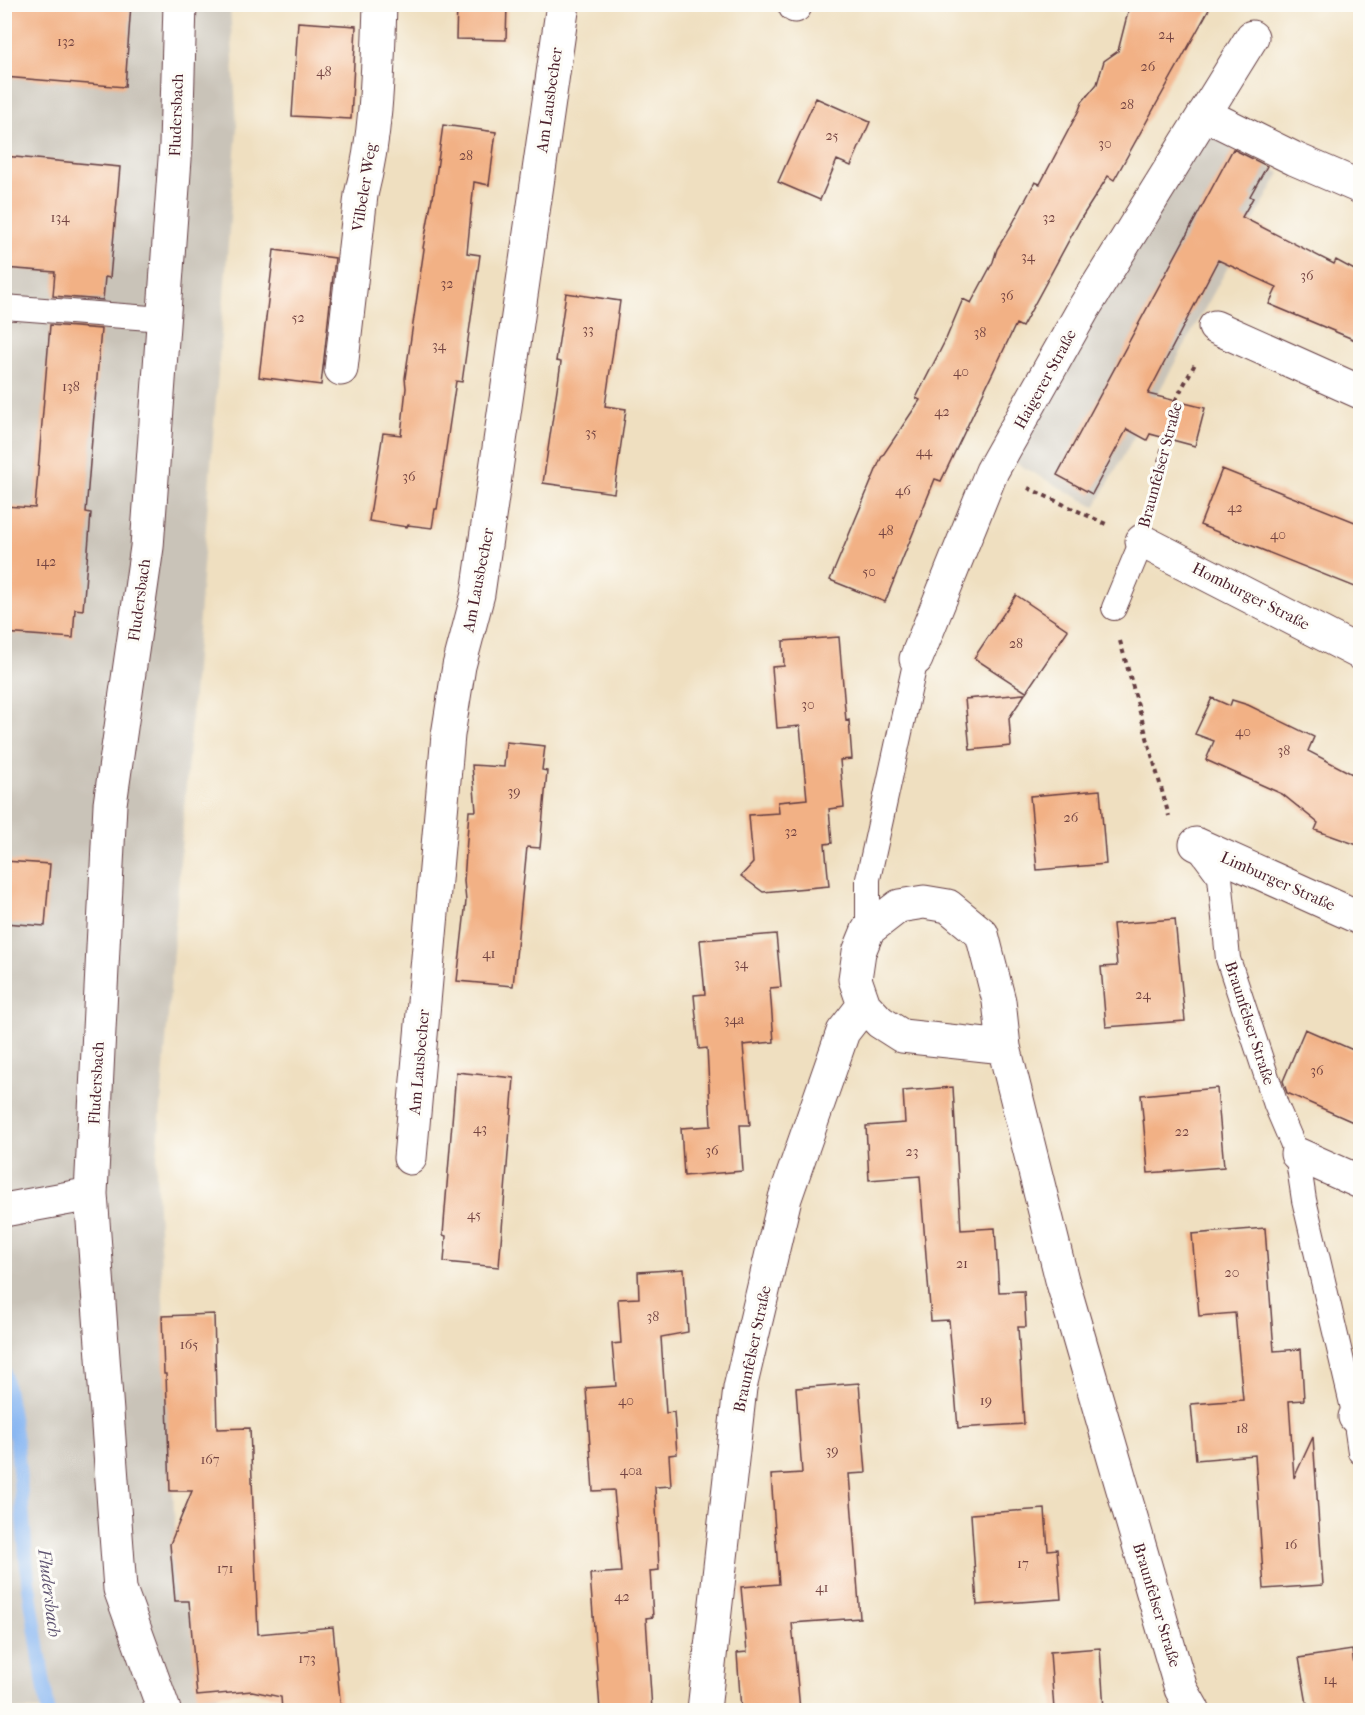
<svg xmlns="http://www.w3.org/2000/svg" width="1365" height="1715" viewBox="0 0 1365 1715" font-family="'IM FELL French Canon',serif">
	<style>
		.industrial { fill: #c9c3b8 }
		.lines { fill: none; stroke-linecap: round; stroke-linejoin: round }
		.stream { stroke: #87b6f2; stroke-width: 14 }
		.building { fill: #f2b185 }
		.service-casing { stroke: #633c41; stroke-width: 26 }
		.minor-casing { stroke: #633c41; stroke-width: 35 }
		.path { stroke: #633c41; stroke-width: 4; stroke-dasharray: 4.5 4.5; stroke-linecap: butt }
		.service { stroke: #fff; stroke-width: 24 }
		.minor { stroke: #fff; stroke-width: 33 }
		.labels { text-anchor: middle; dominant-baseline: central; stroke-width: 6; stroke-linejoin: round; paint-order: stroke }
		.number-label { font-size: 14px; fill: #744442 }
		.street-label { font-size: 16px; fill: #4a1f2b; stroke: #fdfcf7 }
		.water-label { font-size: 18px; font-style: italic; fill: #5f5471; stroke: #fdfcf7 }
	</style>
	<rect width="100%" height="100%" fill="#fdfcf7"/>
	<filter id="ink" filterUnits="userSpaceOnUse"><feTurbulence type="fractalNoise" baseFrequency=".0167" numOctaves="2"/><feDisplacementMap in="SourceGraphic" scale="12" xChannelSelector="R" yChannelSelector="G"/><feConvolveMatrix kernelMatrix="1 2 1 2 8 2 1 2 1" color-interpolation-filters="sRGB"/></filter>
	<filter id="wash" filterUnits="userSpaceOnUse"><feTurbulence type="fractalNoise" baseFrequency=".008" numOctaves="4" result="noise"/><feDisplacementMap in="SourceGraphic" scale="24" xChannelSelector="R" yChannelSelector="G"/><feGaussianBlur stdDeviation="1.35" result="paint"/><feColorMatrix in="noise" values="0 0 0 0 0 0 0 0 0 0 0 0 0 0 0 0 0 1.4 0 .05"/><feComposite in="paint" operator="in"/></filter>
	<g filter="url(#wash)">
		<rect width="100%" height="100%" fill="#efdfc0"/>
		<!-- industrial -->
		<path class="industrial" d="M5,5H230L237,128L156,1171L178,1585L223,1710H5Z
			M1197,127L1280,173L1095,507L1012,461Z"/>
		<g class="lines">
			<!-- stream -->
			<path class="stream" d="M4,1372L17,1445L28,1580L48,1710"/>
		</g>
		<g id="blocks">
			<!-- building -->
			<path class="building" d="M4,4H131L125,87L4,77Z
				M457,4H507L506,40L456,39Z
				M1130,4H1212L1114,180L1108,176L1080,220L1022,327L1016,324L941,481L935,479L885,602L830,580L881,458L920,400L916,398L946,339L963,299L971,303L993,262L997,249L1013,223L1035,182L1040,184L1079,110L1082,102L1097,84L1104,61L1118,51Z
				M298,22L356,26L351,119L292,116Z
				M816,98L870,122L851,166L837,160L820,200L778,182Z
				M443,125L496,132L489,185L474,182L467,253L480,255L462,382L456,381L437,509H435L432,528L408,525L407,527L369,521L383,433L401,435L406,388L405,378L424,249L423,248L432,198H433Z
				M1233,149L1267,166L1250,196L1253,198L1242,217L1334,264L1336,260L1360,273V342L1269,304L1277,287L1218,260L1148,394L1205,408L1195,446L1150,434L1147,440L1127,429L1092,494L1057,475Z
				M4,156L120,167L110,278L105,277L103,300L53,296L55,272L4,268Z
				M274,250L335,258L321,385L259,377Z
				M566,293L620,301L605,406L626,409L614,493L543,483L561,362L556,361Z
				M50,325L101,329L86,512L91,513L83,610L75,609L73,638L4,633V506L35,508Z
				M1222,469L1360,524V589L1200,525Z
				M1016,595L1068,630L1026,692L974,658Z
				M839,637L846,721L849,720L852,759L840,760L844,807L829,809L832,843L825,844L829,886L763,892L741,876L753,863L749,815L779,813L778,802L807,799L800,726L777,728L772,667L784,666L783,641Z
				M1025,694L1009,718L1011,746L970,750L965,699Z
				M1212,698L1230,706L1232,700L1248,705L1314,737L1308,751L1360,778V846L1315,830L1318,823L1282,794L1206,760L1214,741L1195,734Z
				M506,742L545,746L542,770L547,771L540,848L527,847L513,986L457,981L466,901L464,881L469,811H476L472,765L504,767Z
				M1100,790L1106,864L1037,870L1030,796Z
				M4,861L50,864L45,926L4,923Z
				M1175,919L1185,1021L1106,1027L1101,967L1117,966L1113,924Z
				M776,934L781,987L770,988L774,1042L743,1045L750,1125H740L743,1171L684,1176L681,1128L711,1126L707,1048L699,1049L694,995L705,994L700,940Z
				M1305,1029L1360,1053V1125L1287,1093L1283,1081Z
				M456,1072L514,1078L499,1267L444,1262L446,1236L443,1235Z
				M953,1087L961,1230L995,1228L999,1292L1024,1291L1026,1327H1018L1024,1424L958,1428L949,1320L931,1321L920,1176L869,1180L866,1126L905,1123L903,1091Z
				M1217,1088L1224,1167L1148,1173L1141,1095Z
				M1265,1228L1274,1351L1301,1349L1304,1400L1289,1401L1294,1478L1313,1437L1323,1585L1264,1589L1255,1455L1196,1460L1191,1404L1243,1400L1235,1313L1199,1316L1192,1234Z
				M684,1269L688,1332L661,1337L666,1413L674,1412L677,1454L669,1455L671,1486L655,1487L659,1570L650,1571L653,1617L646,1618L652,1710H600L590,1574L621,1572L614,1490L593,1491L586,1388L616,1386L612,1344L621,1343L618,1299L639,1298L638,1272Z
				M214,1314L217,1429L250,1428L258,1634L333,1627L341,1710H282L281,1697L252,1691L197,1696L189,1601H175L170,1544L192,1491H170L166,1374H164L162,1316Z
				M859,1383L866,1473L849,1474L860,1618L792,1623L800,1710H741L737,1653L747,1652L741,1587L779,1584L771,1475L802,1473L796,1388Z
				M1045,1509L1048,1550L1057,1549L1061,1599L977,1605L971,1514Z
				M1100,1648L1104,1710H1054L1050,1652Z
				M1352,1650L1360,1710H1308L1299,1658Z"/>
		</g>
	</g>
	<g filter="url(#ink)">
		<use href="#blocks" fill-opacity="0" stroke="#633c41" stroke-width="1.5"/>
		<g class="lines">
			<!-- service casing -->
			<g class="service-casing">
				<path id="service" d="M4,307L163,319
					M1114,608L1142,541
					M1197,846L1220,877L1228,959L1276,1105L1297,1154L1304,1200L1355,1417L1360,1452
					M868,930V879L916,659"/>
			</g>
			<!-- minor casing -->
			<g class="minor-casing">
				<path id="minor" d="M795,6V4
					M1204,114L1295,159L1360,187
					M1215,327L1360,392
					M341,369L361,195C377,133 378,68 380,4
					M1142,541L1360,653
					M916,659L992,471L1084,308L1252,37
					M1196,844L1360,918
					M924,902L948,906L982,934L999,1001L1004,1047L902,1036L880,1022L864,1005L855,979L859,952L868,930L899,906Z
					M1004,1047L1062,1280L1181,1689L1193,1710
					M1297,1154L1360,1182
					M410,1158L448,735L459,666L478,594L563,4
					M4,1210L91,1194
					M1355,1417L1360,1420
					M164,1710L120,1589L91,1194L110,804L147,547L176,145L180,4
					M704,1710L740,1388L785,1198L843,1032L864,1005"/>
			</g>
			<!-- path -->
			<path class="path" d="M1028,488L1108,525
				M1148,505L1174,403L1196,362
				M1120,641L1169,816"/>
			<!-- service -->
			<use href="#service" class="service"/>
			<!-- minor -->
			<use href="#minor" class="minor"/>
		</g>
	</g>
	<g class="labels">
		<!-- number labels -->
		<g class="number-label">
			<text x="1166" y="34">24</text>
			<text x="66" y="41">132</text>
			<text x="1148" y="66">26</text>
			<text x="324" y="71">48</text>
			<text x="1127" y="104">28</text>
			<text x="832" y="135">25</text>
			<text x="1105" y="143">30</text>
			<text x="466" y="155">28</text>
			<text x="60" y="217">134</text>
			<text x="1049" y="217">32</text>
			<text x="1028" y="256">34</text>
			<text x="1307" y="275">36</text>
			<text x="447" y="283">32</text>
			<text x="1007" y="295">36</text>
			<text x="298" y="317">52</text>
			<text x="588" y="329">33</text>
			<text x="980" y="332">38</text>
			<text x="439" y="345">34</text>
			<text x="961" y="371">40</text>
			<text x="71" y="386">138</text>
			<text x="942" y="411">42</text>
			<text x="591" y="432">35</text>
			<text x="924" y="451">44</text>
			<text x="409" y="476">36</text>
			<text x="903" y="490">46</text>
			<text x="1235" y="507">42</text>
			<text x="886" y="530">48</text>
			<text x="1278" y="534">40</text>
			<text x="46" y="561">142</text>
			<text x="869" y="571">50</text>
			<text x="1016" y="643">28</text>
			<text x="808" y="704">30</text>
			<text x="1243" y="731">40</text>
			<text x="1284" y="750">38</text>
			<text x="514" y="791">39</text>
			<text x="1071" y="817">26</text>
			<text x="791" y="831">32</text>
			<text x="489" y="953">41</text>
			<text x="741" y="963">34</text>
			<text x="1143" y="994">24</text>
			<text x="734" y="1019">34a</text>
			<text x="1317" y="1070">36</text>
			<text x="480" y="1128">43</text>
			<text x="1182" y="1131">22</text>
			<text x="712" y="1150">36</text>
			<text x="912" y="1151">23</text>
			<text x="474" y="1214">45</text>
			<text x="962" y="1263">21</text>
			<text x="1232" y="1272">20</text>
			<text x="653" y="1316">38</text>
			<text x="189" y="1344">165</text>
			<text x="626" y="1400">40</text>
			<text x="986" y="1400">19</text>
			<text x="1242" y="1428">18</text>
			<text x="832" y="1450">39</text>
			<text x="210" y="1459">167</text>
			<text x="631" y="1470">40a</text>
			<text x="1291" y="1544">16</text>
			<text x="1023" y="1563">17</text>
			<text x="225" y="1568">171</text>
			<text x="822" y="1587">41</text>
			<text x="622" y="1596">42</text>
			<text x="307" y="1658">173</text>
			<text x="1330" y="1679">14</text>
		</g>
		<!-- street labels -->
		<g class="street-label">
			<text transform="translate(549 100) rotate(-82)">Am Lausbecher</text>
			<text transform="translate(176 115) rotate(-88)">Fludersbach</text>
			<text transform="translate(364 187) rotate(-81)">Vilbeler Weg</text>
			<text transform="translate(1045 379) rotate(-61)">Haigerer Straße</text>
			<text transform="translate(1160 465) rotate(-75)">Braunfelser Straße</text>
			<text transform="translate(478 580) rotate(-79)">Am Lausbecher</text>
			<text transform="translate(1251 596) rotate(27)">Homburger Straße</text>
			<text transform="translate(139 600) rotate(-82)">Fludersbach</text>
			<text transform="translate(1278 881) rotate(24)">Limburger Straße</text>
			<text transform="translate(1250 1023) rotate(72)">Braunfelser Straße</text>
			<text transform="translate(419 1062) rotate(-85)">Am Lausbecher</text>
			<text transform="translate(96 1083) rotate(-87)">Fludersbach</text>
			<text transform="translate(752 1349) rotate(-78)">Braunfelser Straße</text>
			<text transform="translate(1157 1605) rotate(73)">Braunfelser Straße</text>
		</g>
		<!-- water labels -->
		<g class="water-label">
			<text transform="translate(49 1593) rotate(83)">Fludersbach</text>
		</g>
	</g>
	<!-- margin -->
	<rect width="1365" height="1715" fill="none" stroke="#fdfcf7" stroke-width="24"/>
</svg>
